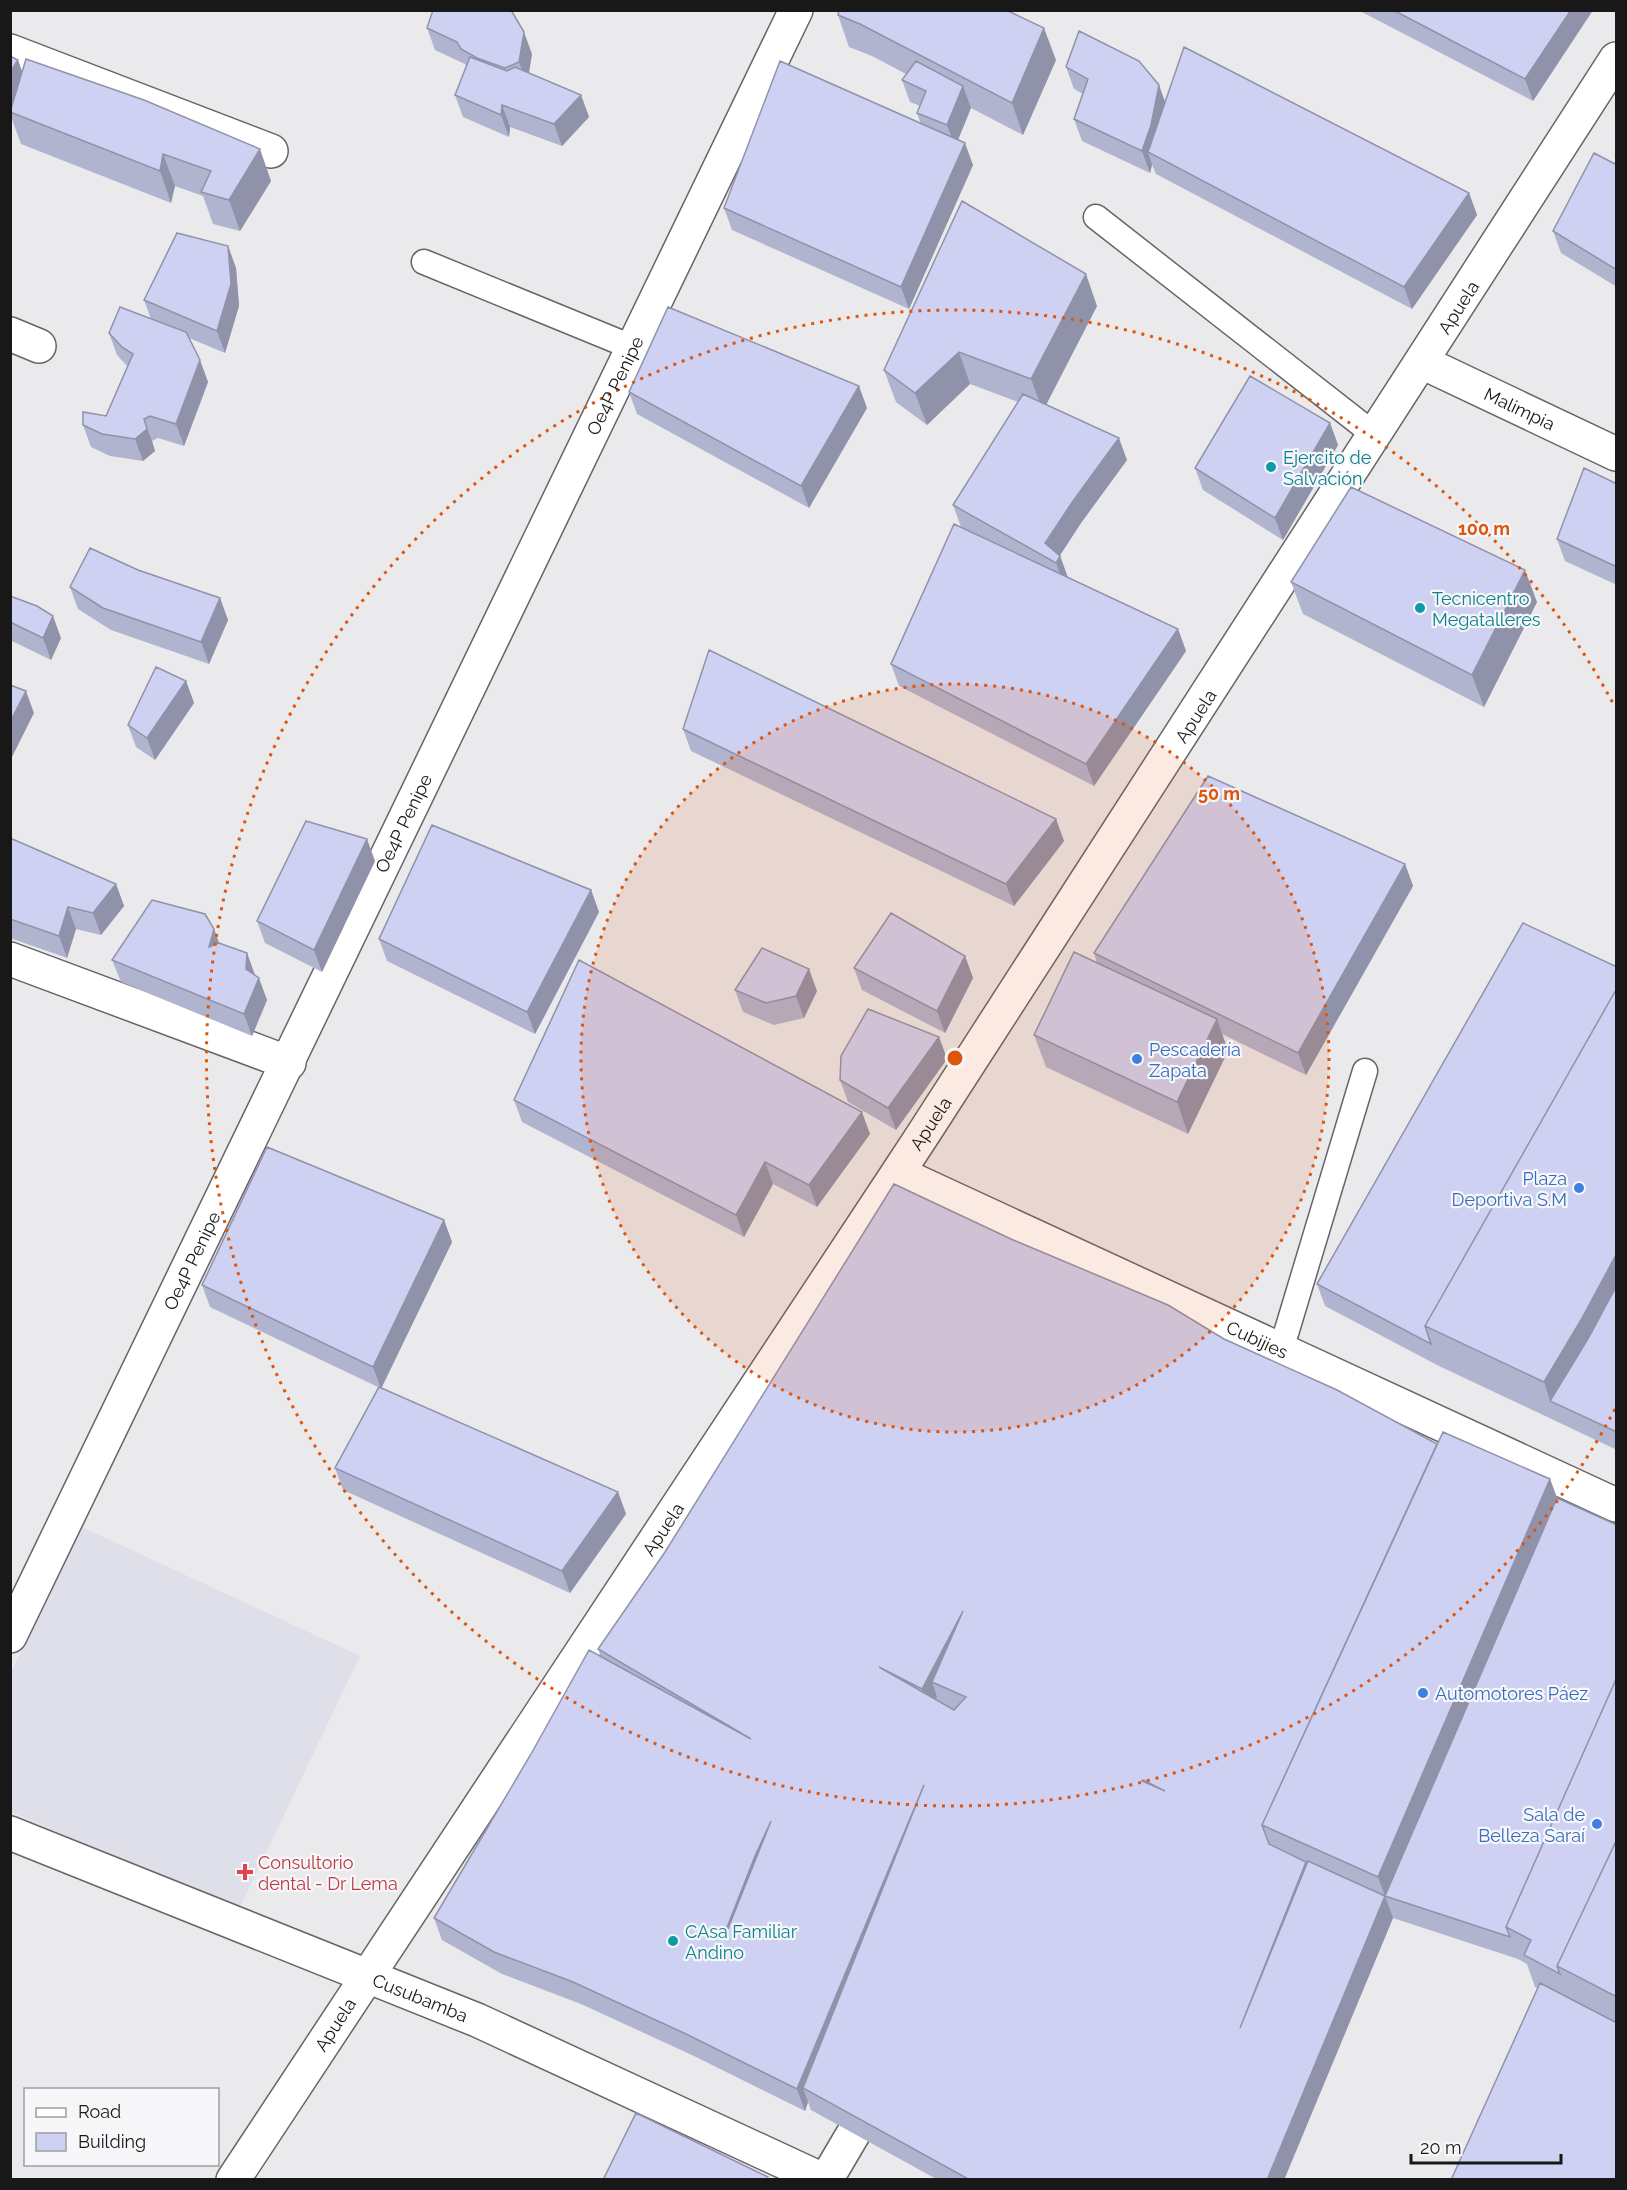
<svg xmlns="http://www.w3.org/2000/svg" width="1627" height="2190" viewBox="0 0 1627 2190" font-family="Raleway,sans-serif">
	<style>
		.built { fill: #dedfe8 }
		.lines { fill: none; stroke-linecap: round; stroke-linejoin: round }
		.service-casing { stroke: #656567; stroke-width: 27 }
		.minor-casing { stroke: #656567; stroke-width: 36 }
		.tertiary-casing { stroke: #656567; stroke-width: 36 }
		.service { stroke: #fff; stroke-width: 24 }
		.minor { stroke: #fff; stroke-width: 33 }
		.tertiary { stroke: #fff; stroke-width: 33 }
		.wall { fill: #b1b4cf }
		.shaded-wall { fill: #9092a9 }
		.building { fill: #ced1f1; stroke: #9092a9; stroke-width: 1.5; fill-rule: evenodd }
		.ring { fill: none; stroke: #de560d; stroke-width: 3; stroke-dasharray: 3 6 }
		.culture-dot { fill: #0f9aa8; stroke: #f7f7fa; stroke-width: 2 }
		.shop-dot { fill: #3f7fe0; stroke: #f7f7fa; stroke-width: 2 }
		.health-dot { fill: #e0444e; stroke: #f7f7fa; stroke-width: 2 }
		.labels { text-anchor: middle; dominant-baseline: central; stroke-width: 4.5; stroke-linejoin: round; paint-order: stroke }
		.street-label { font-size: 18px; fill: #181819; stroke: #f7f7fa }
		.culture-label { font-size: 18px; fill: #0d838f; stroke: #f7f7fa; text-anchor: start }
		.shop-label { font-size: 18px; fill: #366cbe; stroke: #f7f7fa; text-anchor: start }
		.health-label { font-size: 18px; fill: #be3a42; stroke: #f7f7fa; text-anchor: start }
		.centre { fill: #de560d; stroke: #f7f7fa; stroke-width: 3 }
		.ring-label { font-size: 18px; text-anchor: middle; font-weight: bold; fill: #de560d; stroke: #f7f7fa; stroke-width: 4.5; stroke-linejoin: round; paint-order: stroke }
	</style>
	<rect width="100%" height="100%" fill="#eaeaec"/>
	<!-- built -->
	<path class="built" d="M82,1527L360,1656L239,1909L11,1812L10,1674Z"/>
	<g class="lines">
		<!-- service casing -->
		<g class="service-casing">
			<path id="service" d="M1096,217L1376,436
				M424,262L634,348
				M1281,1350L1365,1071"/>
		</g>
		<!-- minor casing -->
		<g class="minor-casing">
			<g id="minor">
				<path d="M10,51L271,151"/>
				<path d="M10,334L39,346"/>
				<path id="s1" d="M1424,363L1616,454"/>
				<path d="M10,959L289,1063"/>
				<path id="s2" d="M898,1173L1616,1505"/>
				<path id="s3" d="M10,1636L796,10"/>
				<path id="s4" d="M233,2180C453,1842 678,1508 899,1171C1141,802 1380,431 1616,59"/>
				<path d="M826,2180L856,2129L870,2093"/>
			</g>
		</g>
		<!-- tertiary casing -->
		<g class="tertiary-casing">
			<g id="tertiary">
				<path id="s5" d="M10,1833L477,2020L823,2180"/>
			</g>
		</g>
		<!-- service -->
		<use href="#service" class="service"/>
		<!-- minor -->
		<use href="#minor" class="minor"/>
		<!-- tertiary -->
		<use href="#tertiary" class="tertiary"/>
	</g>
	<!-- wall -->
	<path class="wall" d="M1358,10H1593L1533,101Z
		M838,15L1056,60L1023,135L971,108L958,140L973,165L909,309L732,230L724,208L921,124L917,113L920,106L910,102L902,80L906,74L872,56L849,47Z
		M427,28L532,54L529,73L581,95L589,117L562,146L510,127L509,137L463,117L455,95L467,66L465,64L435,50Z
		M10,56L22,72L271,181L240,231L213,224L203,196L175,186L171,203L21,144L10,114L12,105L10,107Z
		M1066,67L1165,102L1469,193L1477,215L1412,309L1156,174L1152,165L1150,173L1082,141L1074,119L1083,94L1074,89Z
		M1617,165V287L1561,253L1553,231Z
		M228,246L236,268L239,306L225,353L189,338L208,382L184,446L158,438L152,441L155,451L143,461L110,456L91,447L83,425L106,416L128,367L117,355L109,333L151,319L144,300Z
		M1097,306L1046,404L1127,460L1081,523L1060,555L1068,578L1178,629L1186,651L1094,786L899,686L891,664L961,527L953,505L1018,402L970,384L927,425L896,402L884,370Z
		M629,392L867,408L809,508L637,414Z
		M1330,423L1338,445L1283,540L1203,490L1195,468Z
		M1617,484V585L1565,561L1557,539Z
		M138,570L220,598L228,620L209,664L111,630L78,609L70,587Z
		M1291,582L1537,602L1484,707L1303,614Z
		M10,596L61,638L51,660L10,640Z
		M186,681L194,703L155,760L136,747L128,725Z
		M683,729L1056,819L1064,841L1014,906L691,751Z
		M10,838L116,884L124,906L101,935L76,929L67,958L10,938Z
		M375,861L322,972L265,943L257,921Z
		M1405,864L1413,886L1306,1075L1222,1034L1228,1051L1188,1134L1046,1067L1034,1035L1097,963L1094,953Z
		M591,890L599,912L535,1034L387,961L379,939Z
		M214,929L219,943L247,953L255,976L267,1000L252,1036L121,982L112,960Z
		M965,956L973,978L945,1033L862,990L854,968Z
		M1617,967V1450L1439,1366L1325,1306L1317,1284Z
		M735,990L817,991L804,1018L774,1025L743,1012Z
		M939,1037L947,1059L896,1130L848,1102L840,1080Z
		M514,1100L870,1134L817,1207L773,1184L744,1237L522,1122Z
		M444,1220L452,1242L381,1388L618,1492L626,1514L570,1593L343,1490L335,1468L378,1387L210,1307L202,1285Z
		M1224,1339L1437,1444L1550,1479L1557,1498L1617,1525V2180L1537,1988L1535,1987L1527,1964L1518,1959L1393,1918L1284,2180H938L811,2110L808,2102L805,2111L694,2056L581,2004L502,1974L442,1940L434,1918L601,1657L598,1649Z"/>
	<!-- shaded-wall -->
	<path class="shaded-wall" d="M1571,10H1593L1533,101L1525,79Z
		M1044,28L1056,60L1023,135L1012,103Z
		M524,32L532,54L527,84L519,62Z
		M18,60L26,82L10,107V72Z
		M1159,85L1167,107L1148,152L1152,165L1150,173L1142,151Z
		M963,86L971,108L955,147L947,125Z
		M581,95L589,117L562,146L554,124Z
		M502,105L510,127L509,137L501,115Z
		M965,143L973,165L909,309L901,287Z
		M260,149L271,181L240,231L229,200Z
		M163,154L175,186L171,203L160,171Z
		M1469,193L1477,215L1412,309L1404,287Z
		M228,246L236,268L239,306L225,353L217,331Z
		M1086,274L1097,306L1043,411L1031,379Z
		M959,352L970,384L927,425L915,393Z
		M200,360L208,382L184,446L176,424Z
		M859,386L867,408L809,508L801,486Z
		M144,419L152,441L155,451L143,461L135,439Z
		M1330,423L1338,445L1283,540L1275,518Z
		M1119,438L1127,460L1081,523L1055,563L1045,543L1073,501Z
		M1060,556L1068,578L1064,585L1056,563Z
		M1525,570L1537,602L1484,707L1472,675Z
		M220,598L228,620L209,664L201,642Z
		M53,616L61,638L51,660L43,638Z
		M1178,629L1186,651L1094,786L1086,764Z
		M186,681L194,703L155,760L147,738Z
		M26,691L34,713L11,759L10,756V722Z
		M1056,819L1064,841L1014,906L1006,884Z
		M367,839L375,861L322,972L314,950Z
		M1405,864L1413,886L1306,1075L1298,1053Z
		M116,884L124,906L101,935L93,913Z
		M591,890L599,912L535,1034L527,1012Z
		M68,907L76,929L67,958L59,936Z
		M214,929L222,951L209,947Z
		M247,953L255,975L254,991L259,978L267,1000L252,1036L244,1014L246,969Z
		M965,956L973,978L945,1033L937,1011Z
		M809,969L817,991L804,1018L796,996Z
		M1217,1019L1228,1051L1188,1134L1177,1102Z
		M939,1037L947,1059L896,1130L888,1108Z
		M862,1112L870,1134L817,1207L809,1185Z
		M765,1162L773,1184L744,1237L736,1215Z
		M444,1220L452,1242L381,1389L373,1367Z
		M1617,1253V1322L1550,1401L1544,1382Z
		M1550,1479L1565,1520L1385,1896L1393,1918L1284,2180H1267L1385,1896L1378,1877Z
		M618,1492L626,1514L570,1593L562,1571Z
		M963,1611L932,1682L937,1697L930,1711L922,1689Z
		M924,1785L803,2088L808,2102L805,2111L797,2089Z
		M771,1821L732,1957L724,1935L755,1856Z
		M1306,1862L1314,1884L1240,2028Z"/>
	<!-- building -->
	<path class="building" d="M433,10H511L524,32L519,62L505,68L477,58L461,49L457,42L427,28Z
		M839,10H1006L1044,28L1012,103L860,24L838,15Z
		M1393,10H1571L1525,79Z
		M1079,31L1139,61L1159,85L1151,125L1142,151L1074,119L1088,79L1066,67Z
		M1184,47L1469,193L1404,287L1148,152Z
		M10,56L18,60L10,72Z
		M470,57L507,71L515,67L581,95L554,124L502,105L501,115L455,95Z
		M26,59L144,100L260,149L229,200L201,192L211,171L163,154L160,171L10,112Z
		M780,61L965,143L901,287L724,208Z
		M916,61L963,86L947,125L917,113L926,91L902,80Z
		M1594,153L1617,165V270L1553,231Z
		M962,201L1086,274L1031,379L959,352L915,393L884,370Z
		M177,233L228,246L231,284L217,331L144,300Z
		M120,307L186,332L200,360L176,424L150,416L144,419L147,429L135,439L102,434L83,425V412L106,416L133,354L122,347L109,333Z
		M668,307L859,386L801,486L629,392Z
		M1250,376L1330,423L1275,518L1195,468Z
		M1023,394L1119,438L1073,501L1045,543L1060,556L1056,563L953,505Z
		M1584,468L1617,484V567L1557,539Z
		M1351,487L1525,570L1472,675L1291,582Z
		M954,524L1178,629L1086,764L891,664Z
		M90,548L138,570L220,598L201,642L103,608L70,587Z
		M10,596L37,606L53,616L43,638L10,622Z
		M709,650L1056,819L1006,884L683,729Z
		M156,667L186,681L147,738L128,725Z
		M10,685L26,691L10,722Z
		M1208,776L1405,864L1298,1053L1094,953Z
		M306,821L367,839L314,950L257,921Z
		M432,825L591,890L527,1012L379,939Z
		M10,838L116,884L93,913L68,907L59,936L10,919Z
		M152,900L205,914L214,929L209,947L219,943L247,953L246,969L259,978L244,1014L112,960Z
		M891,913L965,956L937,1011L854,968Z
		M1523,923L1617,967V988L1425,1326L1431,1344L1317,1284Z
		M762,948L809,969L796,996L766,1003L735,990Z
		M1074,952L1217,1019L1177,1102L1034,1035Z
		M579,960L862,1112L809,1185L765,1162L736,1215L514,1100Z
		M1617,988V1253L1581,1320L1544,1382L1425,1326Z
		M868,1009L939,1037L888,1108L840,1080L841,1056Z
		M267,1147L444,1220L373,1367L202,1285Z
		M894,1184L1011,1239L1168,1305L1224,1339L1337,1390L1437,1444L1262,1825L1269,1844L1306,1862L1240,2028L1308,1861L1385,1896L1267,2180H970L803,2088L924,1785L797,2089L686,2034L573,1982L494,1952L434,1918L531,1754L589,1650L751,1739L598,1649L665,1552ZM963,1611L932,1682L966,1697L954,1710L879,1667L922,1689ZM1143,1780L1165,1791L1142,1781ZM771,1821L725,1936L724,1935L755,1856Z
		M1617,1285V1432L1550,1401L1588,1339Z
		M379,1387L618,1492L562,1571L335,1468Z
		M1443,1432L1550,1479L1378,1877L1262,1825Z
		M1557,1498L1617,1525V1677L1506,1927L1510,1937L1385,1896Z
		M1617,1677V1839L1557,1966L1560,1974L1524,1955L1531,1940L1506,1927Z
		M1617,1839V1997L1557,1966Z
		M1540,1983L1617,2023V2180H1451Z
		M636,2113L768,2177L767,2180H603Z"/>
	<!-- distance rings -->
	<circle cx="955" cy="1058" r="374" fill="#de560d" fill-opacity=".12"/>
	<g class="ring">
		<circle cx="955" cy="1058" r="374"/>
		<path d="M1615 1409A748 748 0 1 1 1615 707"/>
	</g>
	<!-- markers -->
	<g class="culture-dot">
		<circle cx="1271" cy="467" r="6"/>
		<circle cx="1420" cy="608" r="6"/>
		<circle cx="673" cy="1941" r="6"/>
	</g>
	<g class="shop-dot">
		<circle cx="1137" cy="1059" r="6"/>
		<circle cx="1579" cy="1188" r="6"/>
		<circle cx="1423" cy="1693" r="6"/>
		<circle cx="1597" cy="1824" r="6"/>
	</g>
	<path class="health-dot" d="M242 1863h6v6h6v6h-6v6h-6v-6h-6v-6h6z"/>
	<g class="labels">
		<!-- street labels -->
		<g class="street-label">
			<text stroke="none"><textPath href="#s4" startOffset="2238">Apuela</textPath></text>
			<text stroke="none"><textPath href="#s3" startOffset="1389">Oe4P Penipe</textPath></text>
			<text stroke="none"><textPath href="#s1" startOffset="106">Malimpia</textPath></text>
			<text stroke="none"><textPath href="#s4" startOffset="1752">Apuela</textPath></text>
			<text stroke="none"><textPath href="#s3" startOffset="903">Oe4P Penipe</textPath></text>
			<text stroke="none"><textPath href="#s4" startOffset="1266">Apuela</textPath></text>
			<text stroke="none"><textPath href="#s3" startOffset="417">Oe4P Penipe</textPath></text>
			<text stroke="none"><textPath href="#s2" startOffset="396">Cubijies</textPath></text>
			<text stroke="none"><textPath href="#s4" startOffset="780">Apuela</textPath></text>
			<text stroke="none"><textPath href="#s5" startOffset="442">Cusubamba</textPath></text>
			<text stroke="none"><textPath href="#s4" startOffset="186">Apuela</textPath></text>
		</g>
		<!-- culture labels -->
		<g class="culture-label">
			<text x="1283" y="457">Ejercito de<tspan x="1283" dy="21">Salvación</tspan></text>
			<text x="1432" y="598">Tecnicentro<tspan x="1432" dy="21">Megatalleres</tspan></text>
			<text x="685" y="1931">CAsa Familiar<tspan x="685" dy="21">Andino</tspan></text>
		</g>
		<!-- shop labels -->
		<g class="shop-label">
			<text x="1149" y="1049">Pescadería<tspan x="1149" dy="21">Zapata</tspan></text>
			<text x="1567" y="1178" text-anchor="end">Plaza<tspan x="1567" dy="21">Deportiva S.M</tspan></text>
			<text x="1435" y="1693">Automotores Páez</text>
			<text x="1585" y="1814" text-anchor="end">Sala de<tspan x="1585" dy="21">Belleza Saraí</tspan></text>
		</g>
		<!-- health labels -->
		<g class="health-label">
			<text x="258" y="1862">Consultorio<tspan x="258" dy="21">dental - Dr Lema</tspan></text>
		</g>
	</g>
	<circle cx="955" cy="1058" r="9" class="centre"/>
	<g class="ring-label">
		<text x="1484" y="535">100 m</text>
		<text x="1219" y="800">50 m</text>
	</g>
	<!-- border -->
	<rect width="1627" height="2190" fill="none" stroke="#181819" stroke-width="24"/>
	<!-- legend -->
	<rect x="24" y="2088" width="195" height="78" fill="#f7f7fa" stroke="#9e9ea0" stroke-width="1.5"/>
	<rect x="36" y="2108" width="30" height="9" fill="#ffffff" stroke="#9e9ea0" stroke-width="1.5"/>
	<text x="78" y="2118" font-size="18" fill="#181819">Road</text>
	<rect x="36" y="2133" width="30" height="18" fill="#ced1f1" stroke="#9e9ea0" stroke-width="1.5"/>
	<text x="78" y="2148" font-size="18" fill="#181819">Building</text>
	<!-- scale -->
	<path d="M1411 2154v9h150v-9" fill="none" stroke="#181819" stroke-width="3"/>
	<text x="1420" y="2154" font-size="18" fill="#181819" stroke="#f7f7fa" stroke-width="4.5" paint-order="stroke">20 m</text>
</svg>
